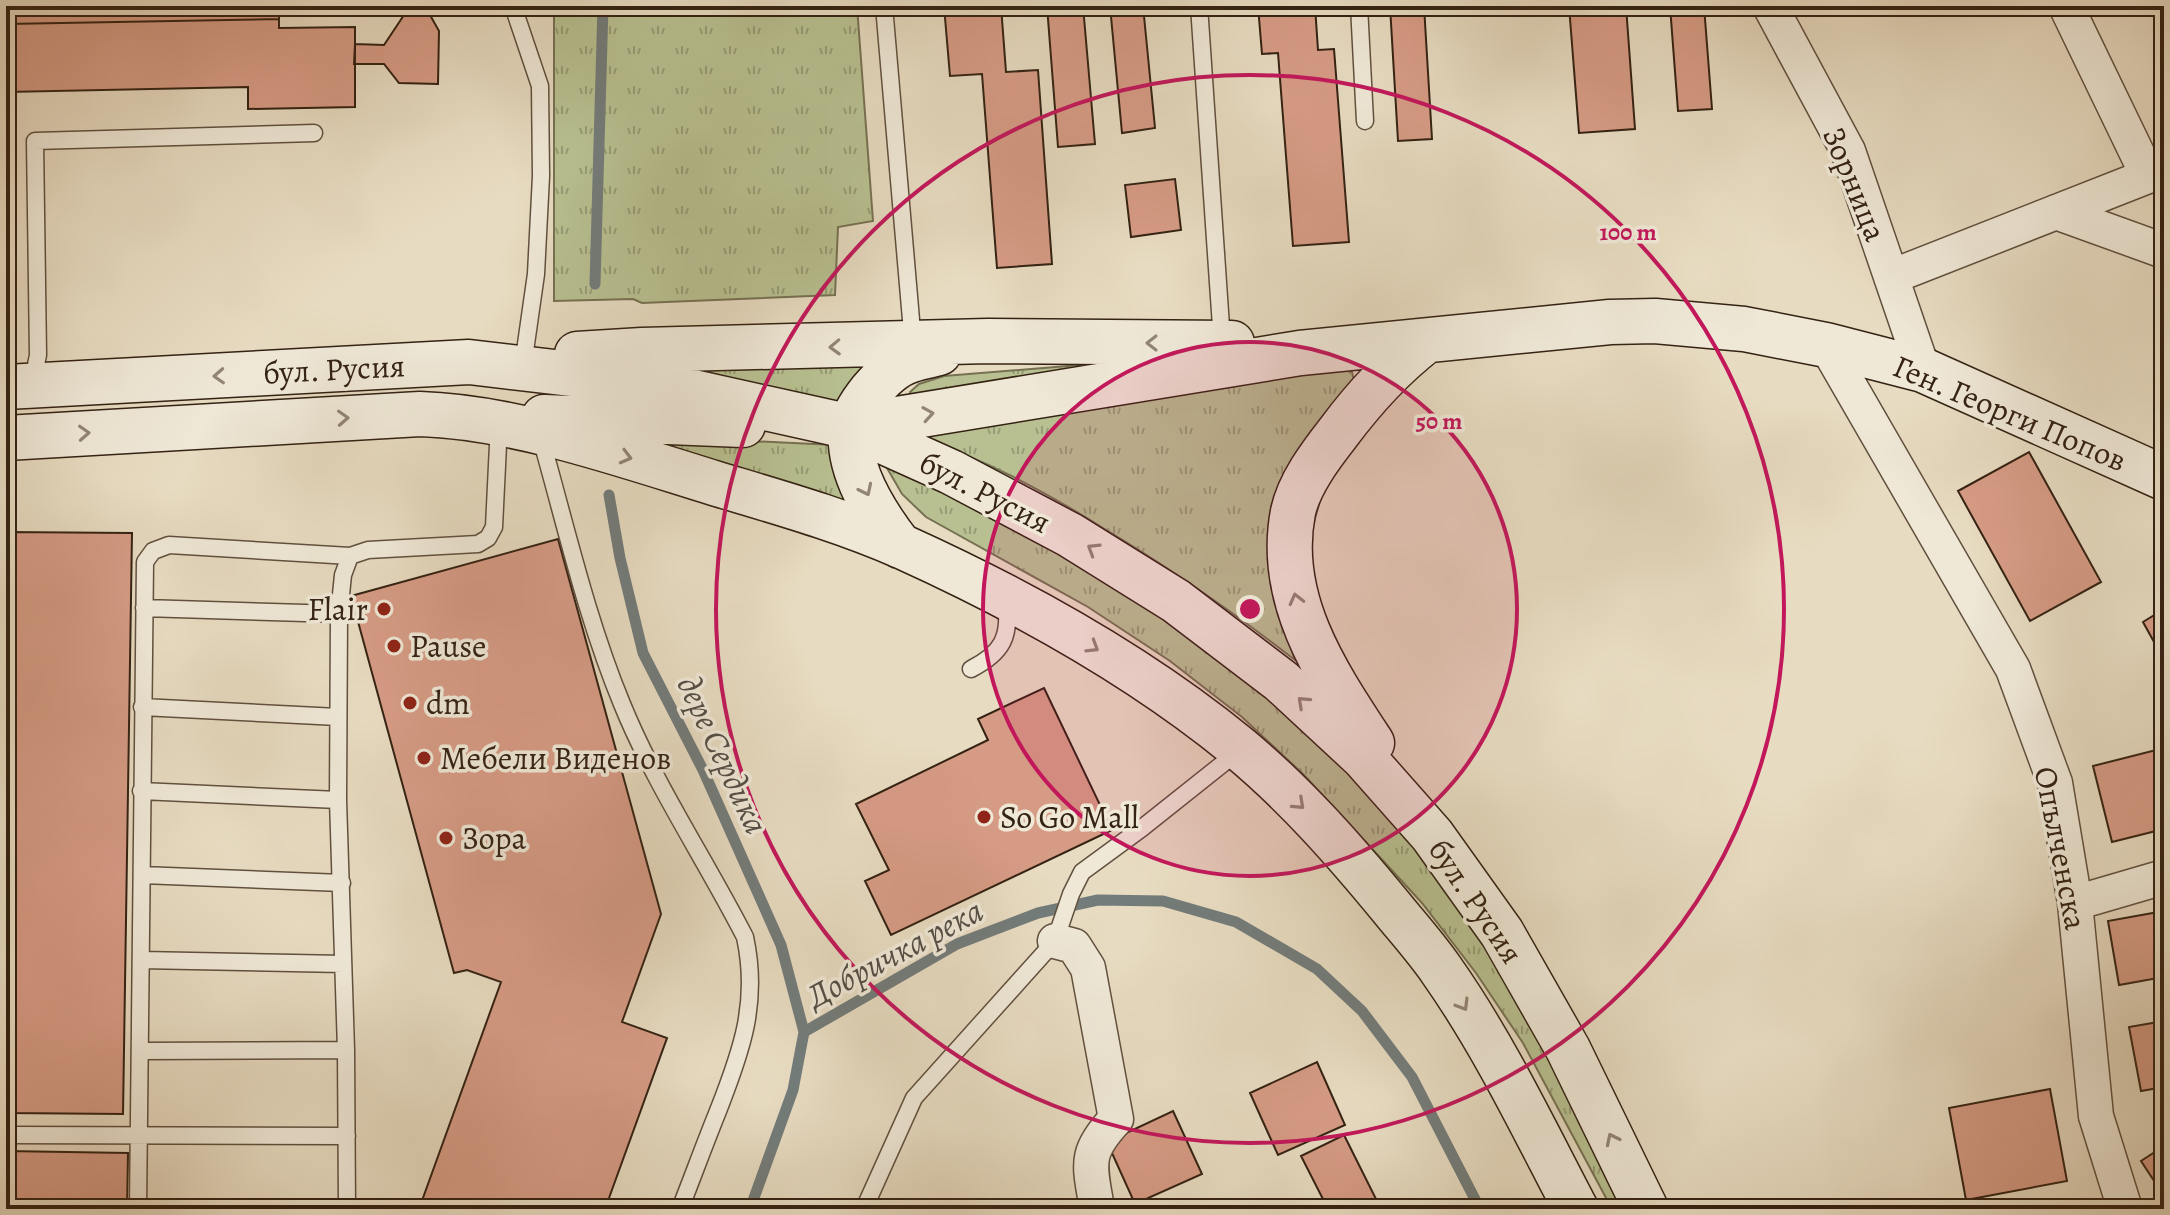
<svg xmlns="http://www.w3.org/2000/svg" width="2170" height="1215" viewBox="0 0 2170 1215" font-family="Alegreya,serif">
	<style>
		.grass { fill: url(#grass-tufts); stroke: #767152; stroke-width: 2 }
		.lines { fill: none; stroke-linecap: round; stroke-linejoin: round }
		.stream { stroke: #737c7a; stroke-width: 11 }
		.building { fill: #d69b85; stroke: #342213; stroke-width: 2 }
		.lane-casing { stroke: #61503e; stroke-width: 19 }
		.street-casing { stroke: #61503e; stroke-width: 37 }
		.secondary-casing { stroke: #342213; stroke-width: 47 }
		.lane { stroke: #efe8d7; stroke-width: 16 }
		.street { stroke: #efe8d7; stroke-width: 34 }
		.secondary { stroke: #efe8d7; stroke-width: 44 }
		.oneway { stroke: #928575 }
		.ring { fill: none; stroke: #c2185b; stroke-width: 4 }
		.poi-dot { fill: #8f2418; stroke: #efe8d7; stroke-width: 3 }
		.labels { text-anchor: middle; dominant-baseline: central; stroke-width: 7; stroke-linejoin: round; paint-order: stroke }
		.street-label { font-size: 32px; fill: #342213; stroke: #efe8d7 }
		.poi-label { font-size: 32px; fill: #342213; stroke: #efe8d7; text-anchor: start }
		.water-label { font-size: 34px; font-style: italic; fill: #544f47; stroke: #efe8d7 }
		.centre { fill: #c2185b; stroke: #efe8d7; stroke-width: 4 }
		.ring-label { font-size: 24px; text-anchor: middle; font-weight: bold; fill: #c2185b; stroke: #efe8d7; stroke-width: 7; stroke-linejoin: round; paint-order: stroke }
	</style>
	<defs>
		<pattern id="grass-tufts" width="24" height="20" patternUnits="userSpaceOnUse" patternTransform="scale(2)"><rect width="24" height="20" fill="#b8c091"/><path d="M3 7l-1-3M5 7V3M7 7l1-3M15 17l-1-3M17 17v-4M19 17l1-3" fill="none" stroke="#969c75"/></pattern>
	</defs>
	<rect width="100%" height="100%" fill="#e7dbc1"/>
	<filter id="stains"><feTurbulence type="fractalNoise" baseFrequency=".0025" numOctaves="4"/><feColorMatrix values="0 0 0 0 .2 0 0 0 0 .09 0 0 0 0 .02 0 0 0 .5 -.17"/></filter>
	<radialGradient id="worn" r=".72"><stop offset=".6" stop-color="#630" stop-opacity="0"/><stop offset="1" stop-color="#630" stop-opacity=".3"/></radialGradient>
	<!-- grass -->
	<path class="grass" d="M554,6H857L873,221L838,227L835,295L642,303L633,299L554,301Z
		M1202,355L912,399L910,392L919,384L944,376Z
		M884,359L845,406L644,367Z
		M1338,367L1352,372L1354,381L1284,628L1295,660C1233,612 1170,568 1103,528C1044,491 983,458 916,437Z
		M577,433L835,445L863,520Z
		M883,461L1025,530L1140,599L1250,680L1317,738L1399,827L1520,994L1630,1209H1612L1523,1043L1476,973L1422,903L1304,775L1242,717L1170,661L1088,607L926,517L902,494Z"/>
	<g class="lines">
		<!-- stream -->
		<path class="stream" d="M595,284L603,6
			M609,495L620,558L643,653L703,770L781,945L804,1032
			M750,1209L793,1090L804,1032L957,944L1038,913L1098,900L1163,901L1236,922L1317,969L1362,1011L1412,1077L1480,1209"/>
	</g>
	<!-- building -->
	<path class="building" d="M6,6H279V19L6,24Z
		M944,6H1001L1006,72L1038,70L1052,264L997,268L982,74L950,76Z
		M1047,6H1083L1095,144L1058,147Z
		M1110,6H1143L1155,128L1122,133Z
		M1258,6H1315L1318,50L1334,49L1349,242L1293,246L1278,53L1262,54Z
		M1390,6H1424L1432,139L1398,141Z
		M1569,6H1626L1635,129L1579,133Z
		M1670,6H1704L1712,109L1678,111Z
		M404,15H430L439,31L438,84L399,83L384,64H354L355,44L384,45Z
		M279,19V28L355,27V107L248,109V87L6,92V24Z
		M1175,179L1181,230L1131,237L1125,185Z
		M2029,452L2101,582L2030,621L1958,491Z
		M6,532L132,533L123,1114L6,1113Z
		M558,539L661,914L622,1022L667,1038L605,1209H419L501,982L467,970L454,973L351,596Z
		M2164,609V660L2143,622Z
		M1044,688L1112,830L891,935L865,881L889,870L856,804L988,740L978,719Z
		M2164,748V846L2160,830L2112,842L2093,766Z
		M2164,911V977L2119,985L2108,921Z
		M2164,1021V1087L2141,1091L2129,1027Z
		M1317,1062L1345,1125L1278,1155L1250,1093Z
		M2050,1089L2067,1181L1966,1200L1949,1108Z
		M1173,1111L1202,1174L1135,1204L1107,1142Z
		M1344,1135L1379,1205L1371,1209H1328L1301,1156Z
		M2164,1146V1196L2141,1161Z
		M6,1151L128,1153L127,1209H6Z"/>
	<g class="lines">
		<!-- lane casing -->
		<g class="lane-casing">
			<path id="lane" d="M513,6L540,86L541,176L536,274L524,358
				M884,6L913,343
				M1199,6L1222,341
				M1359,6L1365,121
				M32,385L38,355L35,141L314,133
				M540,435C566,526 586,617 622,704C655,785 705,859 745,937C759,1002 742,1050 718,1111C705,1143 693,1176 680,1209
				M144,608L339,614
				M971,669C1002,653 1011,637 1006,602
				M142,707L338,717
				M141,791L338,800
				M142,875L342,883
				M141,960L343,964
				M141,1051L346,1050
				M6,1135L347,1136
				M138,1209L145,562L153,551L169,545L350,556
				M347,1209L346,1050L338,800L339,614L343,575L350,556L368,550L478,544L488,538L494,527L499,424
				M864,1209L914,1098L1055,941L1071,894L1082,872L1142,828L1240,750"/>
		</g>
		<!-- street casing -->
		<g class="street-casing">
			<path id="street" d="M1770,6L1848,151L1923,370
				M2056,212L2164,251
				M1891,277L2148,176L2066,6
				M1826,345L2013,669L2055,783L2075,903L2096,1116L2125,1209
				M2075,903L2164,877
				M1055,941L1074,946L1088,968L1116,1119C1083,1154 1090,1165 1097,1209"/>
		</g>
		<!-- secondary casing -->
		<g class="secondary-casing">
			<path id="secondary" d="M577,354L642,350L988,341L1232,343
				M6,387L469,362L657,384L851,427L951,472L1070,535L1176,601L1281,681L1363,757L1432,835L1502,933L1568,1049L1646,1209
				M544,417L743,425
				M848,427L1300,353L1610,322L1655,321L1744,329L1826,345L1923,370L2164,478
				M6,438L420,414C515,417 623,455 714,483C777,502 842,520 903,547C1020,600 1139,666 1238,747C1295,794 1345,851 1391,907C1408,928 1427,949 1442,971C1494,1045 1534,1129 1576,1209
				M900,546C876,515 847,471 851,429C852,416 863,401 871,391C881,379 894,366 909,361C918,357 929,356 939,353
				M1372,743C1326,673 1276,599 1293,512C1299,484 1320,456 1338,433C1364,398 1391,368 1426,341"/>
		</g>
		<!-- lane -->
		<use href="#lane" class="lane"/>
		<!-- street -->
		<use href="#street" class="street"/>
		<!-- secondary -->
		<use href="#secondary" class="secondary"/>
	</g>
	<!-- one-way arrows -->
	<defs><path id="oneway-chevron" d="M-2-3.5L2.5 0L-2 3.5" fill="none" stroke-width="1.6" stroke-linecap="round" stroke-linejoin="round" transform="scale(2)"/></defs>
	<g class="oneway">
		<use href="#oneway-chevron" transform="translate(1152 343) rotate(-180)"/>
		<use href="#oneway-chevron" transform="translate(835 347) rotate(178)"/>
		<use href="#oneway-chevron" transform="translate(219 376) rotate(177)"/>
		<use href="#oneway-chevron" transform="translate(928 414) rotate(-9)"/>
		<use href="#oneway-chevron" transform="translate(343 418) rotate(-3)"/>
		<use href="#oneway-chevron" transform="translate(84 433) rotate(-3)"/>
		<use href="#oneway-chevron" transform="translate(626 457) rotate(15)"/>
		<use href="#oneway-chevron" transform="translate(866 490) rotate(64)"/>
		<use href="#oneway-chevron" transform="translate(1093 549) rotate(-148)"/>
		<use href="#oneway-chevron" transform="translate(1296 599) rotate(-104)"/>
		<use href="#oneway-chevron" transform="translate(1093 647) rotate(32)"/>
		<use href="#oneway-chevron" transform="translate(1303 702) rotate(-137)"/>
		<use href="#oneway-chevron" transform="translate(1299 804) rotate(43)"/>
		<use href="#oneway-chevron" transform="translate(1463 1005) rotate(59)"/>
		<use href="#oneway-chevron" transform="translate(1612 1139) rotate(-116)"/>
	</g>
	<!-- distance rings -->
	<circle cx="1250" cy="609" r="267" fill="#c2185b" fill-opacity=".12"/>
	<g class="ring">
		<circle cx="1250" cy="609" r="267"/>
		<circle cx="1250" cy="609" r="534"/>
	</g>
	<!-- markers -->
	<g class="poi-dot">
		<circle cx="384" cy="609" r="8"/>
		<circle cx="394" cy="646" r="8"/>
		<circle cx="410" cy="703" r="8"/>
		<circle cx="424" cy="758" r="8"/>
		<circle cx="984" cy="817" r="8"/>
		<circle cx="446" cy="838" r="8"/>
	</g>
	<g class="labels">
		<!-- street labels -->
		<g class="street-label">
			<text transform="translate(1855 184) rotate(68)">Зорница</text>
			<text transform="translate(334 369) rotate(-3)">бул. Русия</text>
			<text transform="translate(2010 413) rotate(23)">Ген. Георги Попов</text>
			<text transform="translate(985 492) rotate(27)">бул. Русия</text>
			<text transform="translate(2061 848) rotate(79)">Опълченска</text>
			<text transform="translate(1476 901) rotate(56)">бул. Русия</text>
		</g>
		<!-- poi labels -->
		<g class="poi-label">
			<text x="368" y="609" text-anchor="end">Flair</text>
			<text x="410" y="646">Pause</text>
			<text x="426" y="703">dm</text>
			<text x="440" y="758">Мебели Виденов</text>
			<text x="1000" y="817">So Go Mall</text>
			<text x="462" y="838">Зора</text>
		</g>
		<!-- water labels -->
		<g class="water-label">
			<text transform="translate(723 755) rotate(65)">дере Сердика</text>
			<text transform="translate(895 953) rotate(-28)">Добричка река</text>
		</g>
	</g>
	<circle cx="1250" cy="609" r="12" class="centre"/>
	<g class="ring-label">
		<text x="1628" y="240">100 m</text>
		<text x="1439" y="429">50 m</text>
	</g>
	<!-- margin -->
	<rect width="2170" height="1215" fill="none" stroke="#e7dbc1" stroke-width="32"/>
	<rect x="8" y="8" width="2154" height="1199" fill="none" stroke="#342213" stroke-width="4"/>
	<rect x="16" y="16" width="2138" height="1183" fill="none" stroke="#342213" stroke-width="2"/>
	<rect width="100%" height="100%" filter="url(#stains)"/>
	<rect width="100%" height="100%" fill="url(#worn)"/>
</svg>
